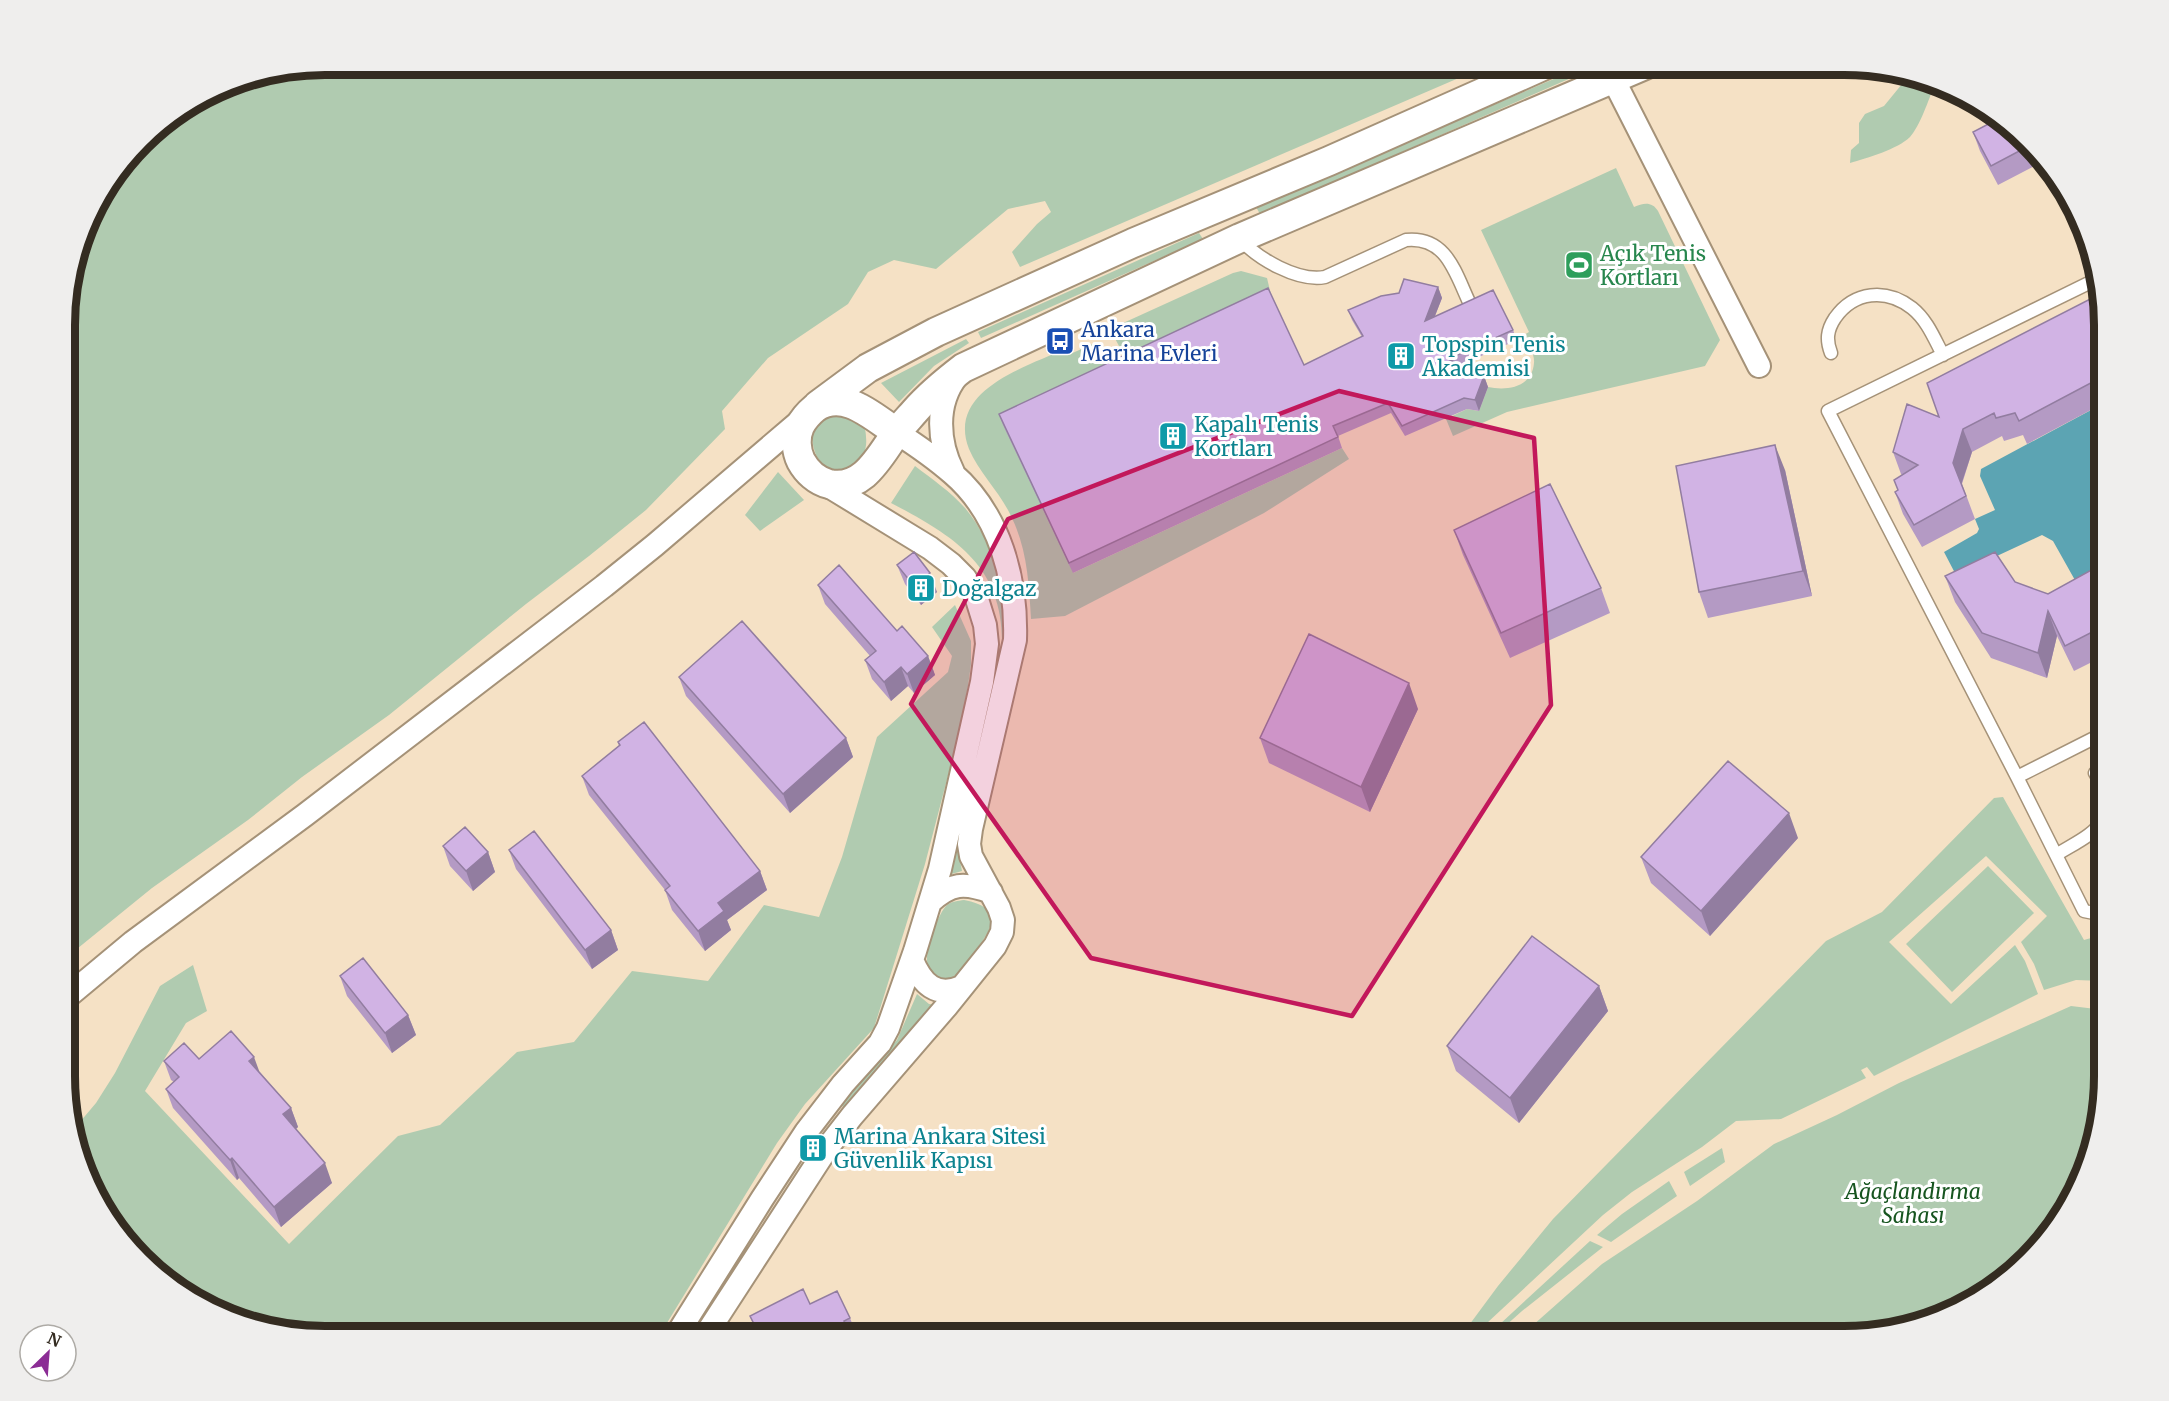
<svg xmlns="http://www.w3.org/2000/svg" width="2169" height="1401" viewBox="0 0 2169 1401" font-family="Merriweather,serif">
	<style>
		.green { fill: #b0cbb0 }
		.water { fill: #5ca4b3 }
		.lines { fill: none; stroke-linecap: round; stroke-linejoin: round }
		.service-casing { stroke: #a59278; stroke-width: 15 }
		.minor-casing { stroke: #a59278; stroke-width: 26 }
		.tertiary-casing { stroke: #a59278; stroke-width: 32 }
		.service { stroke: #fff; stroke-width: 12 }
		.minor { stroke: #fff; stroke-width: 22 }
		.tertiary { stroke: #fff; stroke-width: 28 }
		.wall { fill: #b49ac4 }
		.shaded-wall { fill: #927da0 }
		.building { fill: #d1b3e4; stroke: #927da0; stroke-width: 1.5 }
		.marked { fill: #c2185b; fill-opacity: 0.2; stroke: #c2185b; stroke-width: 4.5; stroke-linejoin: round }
		.labels { text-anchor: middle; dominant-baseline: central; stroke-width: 6; stroke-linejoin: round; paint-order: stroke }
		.leisure-label { font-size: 21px; fill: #27864d; stroke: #fff; text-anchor: start }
		.transit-label { font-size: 21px; fill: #164399; stroke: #fff; text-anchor: start }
		.culture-label { font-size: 21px; fill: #0d838f; stroke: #fff; text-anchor: start }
		.park-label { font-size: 21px; font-style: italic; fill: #175520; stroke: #fff }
		.rim { fill: none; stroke: #342c21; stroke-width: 8 }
	</style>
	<rect width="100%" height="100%" fill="#f5e1c5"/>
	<!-- green -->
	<path class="green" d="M325,65H1489L1020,267L1012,252L1037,224L1051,212L1045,201L1008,209L936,269L894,260L868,272L848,304L768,358L722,411L725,429L646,510L589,556L526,604L389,715L302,777L248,820L152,888L67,957V292L92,210L153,129L226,84Z
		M1584,66L1587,71L1260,214L1256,207Z
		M1911,73L1934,84V86C1929,99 1920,126 1910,137C1898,149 1867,158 1850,163L1851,150L1859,143V123L1865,114L1884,106Z
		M1616,168L1634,207C1643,203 1652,201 1658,211L1720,340L1705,366L1507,412L1453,436L1446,419L1467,409L1479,411L1488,387C1506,391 1532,388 1534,363C1535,354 1528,344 1524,335L1529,332L1481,230Z
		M1199,233L1203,239L981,338L978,332Z
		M1241,271L1267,278L1272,299L1129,365L1110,329L1233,273Z
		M966,339L969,343L934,366L899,402L881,383Z
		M1095,343L1109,375L1073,573L1342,448L1349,459L1264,513L1065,616L1031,619C1029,583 1027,548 1011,516C1000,492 979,473 969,449C946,390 1026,367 1065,349L1068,355Z
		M841,412C847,415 856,419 861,424C865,427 866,432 866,437C870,473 823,484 814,449C811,437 813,429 819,418Z
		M915,466C932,479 951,492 965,508C996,544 1005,597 1005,643L958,850L962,871L948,875L968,800L1002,646C1004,566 954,536 891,503Z
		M778,472L804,500L760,531L745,515Z
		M955,605L971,641V664L968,686L957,741L925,864L874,1028L805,1104L777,1143L659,1336H325L257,1328L181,1293L108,1220L74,1129L96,1103L115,1073L160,986L193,965L207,1011L186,1023L145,1091L289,1244L398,1136L440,1125L517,1052L574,1042L632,971L708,981L764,905L819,917L842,857L877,737L948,672L952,656L932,627Z
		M2003,797L2084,940L2098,936L2104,937V981L2076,980L2044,990L2034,964L2021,942L2047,916L1986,856L1889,942L1951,1004L2015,945L2025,961L2038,994L1874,1076L1867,1067L1861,1070L1866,1078L1781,1119L1736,1121L1702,1147L1632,1192L1603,1215L1473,1336H1461L1498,1286L1553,1219L1826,941L1882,912L1994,798Z
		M1988,866L2034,913L1952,992L1906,944Z
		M964,900C1008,908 990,933 971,956C966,962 960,972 953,977C940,984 927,975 927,961C926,949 938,913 947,905C952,901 958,901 964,900Z
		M917,994L929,1004L937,1005L849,1108H843L842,1104L897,1040Z
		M2071,1006L2104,1010V1093L2091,1159L2061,1220L1974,1302L1861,1336H1517L1532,1326L1602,1264L1697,1201L1774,1144L1837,1115L1899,1083Z
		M1722,1148L1725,1162L1690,1186L1684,1172Z
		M1669,1181L1677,1196L1611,1242L1597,1235L1622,1214Z
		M1590,1241L1603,1247L1522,1311L1494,1336H1487Z"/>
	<!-- water -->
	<path class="water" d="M2104,403V587L2085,598L2053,541L2042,535L1956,575L1944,552L1977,533L1979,529L1975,519L1995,510L1980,476L1981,469Z"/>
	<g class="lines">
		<!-- service casing -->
		<g class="service-casing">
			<path id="service" d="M1240,239C1258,259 1298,282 1325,277L1406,240C1446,236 1455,272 1469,302
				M2095,280L1828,411L2017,777L2084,911L2104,915
				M1831,353C1826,340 1827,330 1835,318C1854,291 1886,288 1912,308C1927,320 1934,338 1943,355
				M2095,773L2104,788
				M2017,777L2104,733
				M2056,855C2073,844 2093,836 2104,819"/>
		</g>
		<!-- minor casing -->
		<g class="minor-casing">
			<path id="minor" d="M1606,65L1759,366
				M953,472C938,442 935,404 957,376
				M930,902C951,883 964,882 991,892
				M912,960C922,984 936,998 962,987
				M67,997L133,942L305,815L604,586L655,545L806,416
				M676,1336L762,1199L806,1132L843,1084L880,1043L888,1028L915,951L940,869L982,682L987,644L985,625L976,596L965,578L951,564L930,548L822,482
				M705,1336L827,1148L852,1116L946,1007L995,946L1002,932L1003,920L999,908L971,856L969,844L971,829L1015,640C1017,580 1000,514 952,473C935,458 916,445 896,432"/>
		</g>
		<!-- tertiary casing -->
		<g class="tertiary-casing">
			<path id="tertiary" d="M818,405L868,368L936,332L1133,243L1329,161L1545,65
				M896,432C873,417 844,388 815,408C809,413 804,418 800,426C795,437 796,451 801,461C807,472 817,481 829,484C864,491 880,455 897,432C902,425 909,418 915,411C929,395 946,381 963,368L1240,238L1645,65"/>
		</g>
		<!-- service -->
		<use href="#service" class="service"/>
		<!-- minor -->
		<use href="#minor" class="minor"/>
		<!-- tertiary -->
		<use href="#tertiary" class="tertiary"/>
	</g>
	<!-- wall -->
	<path class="wall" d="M1998,119L2040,163L1998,185L1980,151L1973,132Z
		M1438,287L1442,298L1435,316L1513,330L1517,340L1461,365L1484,376L1488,387L1479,411L1467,409L1405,436L1391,413L1338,436L1342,448L1073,573L1003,425L999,414L1304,365L1362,337L1352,320L1348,310Z
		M2104,308V403L2027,444L2023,435L2004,441L2002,436L1972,452L1962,484L1975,519L1922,547L1903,514L1895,492L1898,490L1902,475L1901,474L1893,452L1939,417Z
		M1785,470L1812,596L1708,618L1699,592Z
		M1454,530L1601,588L1610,613L1510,658L1463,555Z
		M2104,563V656L2074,671L2057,636L2047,678L1991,658L1955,602L1945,576L2015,582L2048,594Z
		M897,565L937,592L921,605L905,584Z
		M818,585L897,631L928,656L935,675L914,693L908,686L891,701L872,679L865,660L870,656L825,604Z
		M679,677L846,738L853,757L790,813L686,696Z
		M1418,709L1370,812L1269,763L1260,738Z
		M618,742L760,871L767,890L727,920L731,930L705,951L672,910L665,890L589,795L582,776L619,746Z
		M1798,838L1710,936L1651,883L1641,857Z
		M443,846L488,852L495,872L473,891L450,866Z
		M509,850L611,930L618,950L592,969L516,869Z
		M340,976L408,1015L416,1035L392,1053L347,996Z
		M1599,986L1608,1011L1519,1123L1456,1071L1447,1046Z
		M199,1059L260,1072L291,1108L298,1127L296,1129L332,1183L281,1227L239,1178L237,1180L173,1108L166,1089L174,1082L171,1080L164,1061Z
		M810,1304L850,1318L857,1336H741L755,1329L750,1316Z"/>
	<!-- shaded-wall -->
	<path class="shaded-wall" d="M1438,287L1442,298L1429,331L1425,321Z
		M1484,376L1488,387L1479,411L1475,400Z
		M1963,429L1972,452L1961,485L1953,463Z
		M1775,445L1785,470L1812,596L1803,571Z
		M930,573L937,592L921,605L914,586Z
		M2048,611L2057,636L2047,678L2038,653Z
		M928,656L935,675L914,693L907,674Z
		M901,667L908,686L891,701L884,682Z
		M1409,683L1418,709L1370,812L1361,787Z
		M846,738L853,757L790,813L783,794Z
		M1789,813L1798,838L1710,936L1701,911Z
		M488,852L495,872L473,891L466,871Z
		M760,871L767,890L727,920L731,930L705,951L698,931L718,903Z
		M611,930L618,950L592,969L585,950Z
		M1599,986L1608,1011L1519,1123L1510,1098Z
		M408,1015L416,1035L392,1053L385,1033Z
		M254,1057L261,1076L249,1061Z
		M291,1108L298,1127L290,1134L283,1114Z
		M232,1158L239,1178L237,1180L230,1160Z
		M325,1163L332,1183L281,1227L274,1207Z"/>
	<!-- building -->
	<path class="building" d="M1998,119L2025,148L1991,166L1973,132Z
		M1404,279L1438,287L1425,321L1493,290L1513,330L1448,359L1484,376L1475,400L1464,398L1402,426L1388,403L1333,426L1338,437L1069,563L999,414L1268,288L1304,365L1363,336L1348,310L1381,296L1399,293Z
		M2098,295L2104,308V376L2019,421L2015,413L1996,418L1994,413L1963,429L1953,463L1966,496L1914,525L1895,492L1898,490L1894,480L1918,465L1893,452L1907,404L1939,417L1927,383Z
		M1775,445L1803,571L1699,592L1676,466Z
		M1550,484L1601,588L1501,633L1454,530Z
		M914,552L930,573L914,586L897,565Z
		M1995,552L2015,582L2048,594L2104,563V626L2065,646L2048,611L2038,653L1982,633L1945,576Z
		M839,565L897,631L902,626L928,656L907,674L901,667L884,682L865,660L876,651L818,585Z
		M742,621L846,738L783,794L679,677Z
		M1309,634L1409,683L1361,787L1260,738Z
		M644,722L760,871L718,903L724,911L698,931L665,890L670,886L582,776L620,745L618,742Z
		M1728,761L1789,813L1701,911L1641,857Z
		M465,827L488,852L466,871L443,846Z
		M534,831L611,930L585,950L509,850Z
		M1532,936L1599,986L1510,1098L1447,1046Z
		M363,958L408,1015L385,1033L340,976Z
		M231,1031L254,1057L249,1061L291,1108L283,1114L325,1163L274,1207L232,1158L230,1160L166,1089L179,1077L164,1061L184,1043L199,1059Z
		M803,1289L810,1304L837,1291L850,1318L844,1321L852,1336H741L756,1328L750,1316Z"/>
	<!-- marked area -->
	<path class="marked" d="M1339,391L1534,438L1551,705L1352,1016L1091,958L911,704L1008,519Z"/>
	<!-- icons -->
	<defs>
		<g id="stadium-square" transform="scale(1.5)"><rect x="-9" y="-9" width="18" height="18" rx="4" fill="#2e9e5b" stroke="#fff"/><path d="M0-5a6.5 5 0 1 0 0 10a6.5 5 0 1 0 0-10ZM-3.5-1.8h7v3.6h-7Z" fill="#fff"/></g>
		<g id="bus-square" transform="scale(1.5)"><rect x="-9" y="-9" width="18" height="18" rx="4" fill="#1a4fb4" stroke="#fff"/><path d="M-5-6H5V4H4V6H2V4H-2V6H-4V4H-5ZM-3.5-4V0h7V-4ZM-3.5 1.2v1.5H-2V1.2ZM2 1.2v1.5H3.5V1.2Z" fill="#fff"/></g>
		<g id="building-square" transform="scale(1.5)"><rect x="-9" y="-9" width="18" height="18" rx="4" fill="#0f9aa8" stroke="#fff"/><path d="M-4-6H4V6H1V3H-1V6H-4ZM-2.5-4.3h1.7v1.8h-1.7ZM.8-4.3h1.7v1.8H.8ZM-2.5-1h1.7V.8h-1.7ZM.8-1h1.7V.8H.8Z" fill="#fff"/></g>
	</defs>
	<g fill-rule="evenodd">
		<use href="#stadium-square" x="1579" y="265"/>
		<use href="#bus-square" x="1060" y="341"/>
		<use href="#building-square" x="1401" y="356"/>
		<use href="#building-square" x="1173" y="436"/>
		<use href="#building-square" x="921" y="588"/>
		<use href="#building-square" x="813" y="1148"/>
	</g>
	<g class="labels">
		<!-- leisure labels -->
		<g class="leisure-label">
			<text x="1600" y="253">Açık Tenis<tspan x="1600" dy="24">Kortları</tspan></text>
		</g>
		<!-- transit labels -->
		<g class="transit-label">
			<text x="1081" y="329">Ankara<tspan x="1081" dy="24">Marina Evleri</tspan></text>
		</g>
		<!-- culture labels -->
		<g class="culture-label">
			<text x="1422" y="344">Topspin Tenis<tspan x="1422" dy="24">Akademisi</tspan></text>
			<text x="1194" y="424">Kapalı Tenis<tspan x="1194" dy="24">Kortları</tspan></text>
			<text x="942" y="588">Doğalgaz</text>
			<text x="834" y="1136">Marina Ankara Sitesi<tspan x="834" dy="24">Güvenlik Kapısı</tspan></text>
		</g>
		<!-- park labels -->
		<g class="park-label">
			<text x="1913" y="1191">Ağaçlandırma<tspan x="1913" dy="24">Sahası</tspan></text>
		</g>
	</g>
	<!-- crop -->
	<path d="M0 0H2169V1401H0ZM325 75H1844A250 250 0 0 1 2094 325V1076A250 250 0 0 1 1844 1326H325A250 250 0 0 1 75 1076V325A250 250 0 0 1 325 75Z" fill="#efeeed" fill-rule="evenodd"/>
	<path class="rim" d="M325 75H1844A250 250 0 0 1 2094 325V1076A250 250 0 0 1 1844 1326H325A250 250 0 0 1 75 1076V325A250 250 0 0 1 325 75Z"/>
	<!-- north arrow -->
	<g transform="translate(48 1353) rotate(25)"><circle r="28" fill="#ffffff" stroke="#aeaba6" stroke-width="1.5"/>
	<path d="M0-4.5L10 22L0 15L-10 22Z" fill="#8b2c95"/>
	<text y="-9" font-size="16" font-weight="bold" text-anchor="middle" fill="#342c21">N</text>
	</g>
</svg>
